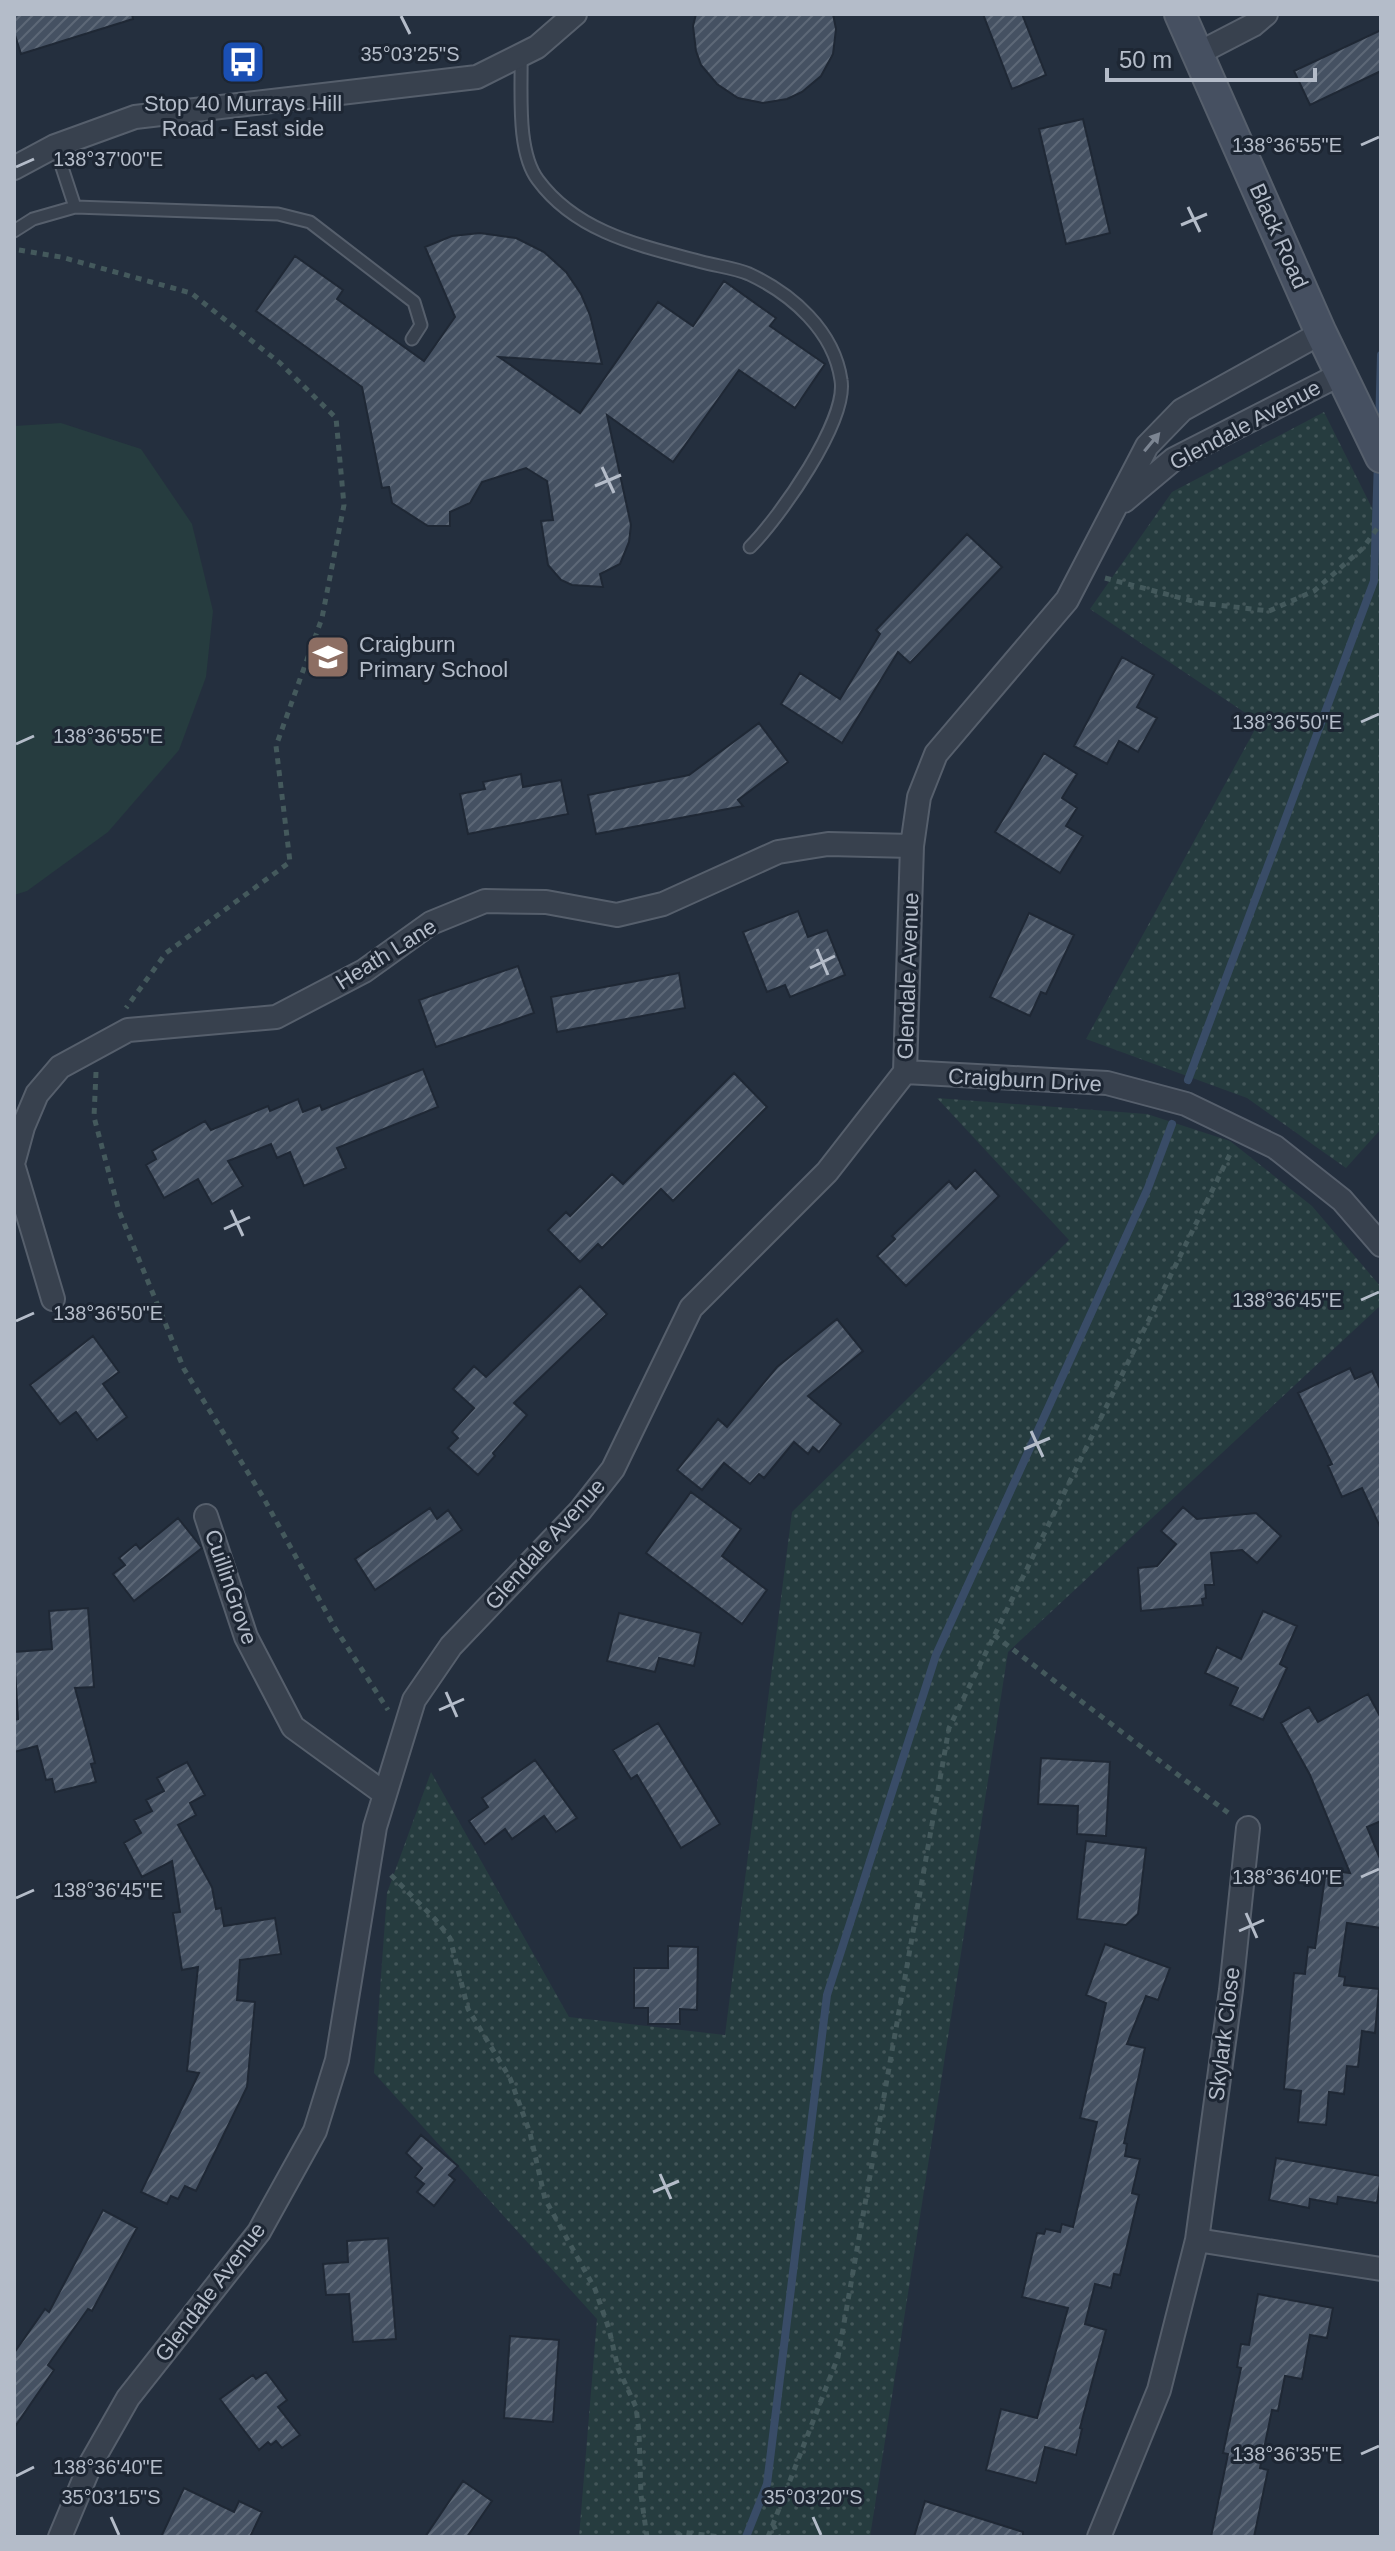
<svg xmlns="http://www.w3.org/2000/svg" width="1395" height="2551" viewBox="0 0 1395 2551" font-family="Helvetica,sans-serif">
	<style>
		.park { fill: url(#park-dots) }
		.garden { fill: #263c3f }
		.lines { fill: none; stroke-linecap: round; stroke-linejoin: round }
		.stream { stroke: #394c67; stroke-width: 8 }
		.building { fill: url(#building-hatch); stroke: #1f2835; stroke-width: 2 }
		.lane-casing { stroke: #565f6c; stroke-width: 15 }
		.street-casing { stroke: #565f6c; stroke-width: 26 }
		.secondary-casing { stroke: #565f6c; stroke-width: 34 }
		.path { stroke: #44595c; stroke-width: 5; stroke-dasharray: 6 6; stroke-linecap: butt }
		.lane { stroke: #38414e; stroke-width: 11 }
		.street { stroke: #38414e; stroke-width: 22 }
		.secondary { stroke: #465061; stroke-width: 30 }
		.oneway { fill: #7c8592 }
		.ticks { fill: none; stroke: #b4bcc9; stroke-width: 3 }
		.labels { text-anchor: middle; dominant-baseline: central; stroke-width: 6; stroke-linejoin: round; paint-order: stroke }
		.poi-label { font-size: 22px; fill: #b4bcc9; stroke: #1d2633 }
		.street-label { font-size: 22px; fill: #b4bcc9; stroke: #1d2633 }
		.ticks-label { font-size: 20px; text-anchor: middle; fill: #b4bcc9; stroke: #1d2633; stroke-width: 6; stroke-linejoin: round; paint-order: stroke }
	</style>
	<defs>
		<pattern id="park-dots" width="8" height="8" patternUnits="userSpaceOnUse" patternTransform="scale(2)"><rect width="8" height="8" fill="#263c3f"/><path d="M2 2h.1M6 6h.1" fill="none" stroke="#435659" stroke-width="1.8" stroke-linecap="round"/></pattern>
		<pattern id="building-hatch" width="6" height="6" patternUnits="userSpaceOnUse" patternTransform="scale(2)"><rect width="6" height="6" fill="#455162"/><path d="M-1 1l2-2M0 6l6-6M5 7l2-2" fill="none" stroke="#5d6877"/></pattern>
	</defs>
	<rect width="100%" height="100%" fill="#242f3e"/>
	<!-- park -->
	<path class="park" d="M1324,412L1381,526V1129L1346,1168L1247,1098L1086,1039L1259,722L1090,609L1172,492Z
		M937,1098L1147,1114L1230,1141L1312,1206L1381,1287V1305L1008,1652L870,2537H579L597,2319L374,2073L387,1893L431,1772L569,2017L725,2035L792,1512L1069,1240Z"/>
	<!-- garden -->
	<path class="garden" d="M61,423L141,449L192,524L213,611L206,677L179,750L108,832L27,891L14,895V426Z"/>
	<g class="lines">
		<!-- stream -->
		<path class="stream" d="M1379,427L1381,355
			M1188,1080L1374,581L1378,460
			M746,2537L767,2484L827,1995L936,1655L1148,1188L1172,1124"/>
	</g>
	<!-- building -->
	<path class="building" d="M14,14H132L133,19L21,54L14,32Z
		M696,14H833L836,29L833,54L821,76L802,92L787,99L763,103L738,98L717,84L701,65L696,51L693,26Z
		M983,14H1022L1046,75L1012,89Z
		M1381,30V71L1310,105L1294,71Z
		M1083,119L1110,233L1066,244L1039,129Z
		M480,233L516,238L544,252L566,272L581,294L590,315L602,364L499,357L580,413L658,302L693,326L724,281L776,318L770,326L825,364L795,408L739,370L673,462L607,415L631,525L629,542L620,564L600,574L603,587L572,585L561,580L548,565L541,521L553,520L547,481L526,468L482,482L470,503L450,512V526H428L392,503L389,487L382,488L362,387L256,311L295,256L343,290L337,299L424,361L455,317L425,247L452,236Z
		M967,534L1002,567L910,663L898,652L842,743L781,704L800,673L840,699L880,634L876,630Z
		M1122,657L1154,675L1137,707L1157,718L1138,752L1119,741L1107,764L1074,746Z
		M759,723L788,762L738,800L743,806L596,834L588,795L689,775Z
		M1044,753L1077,774L1062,798L1077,808L1066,826L1083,836L1060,873L995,832Z
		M521,774L523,787L561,780L568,814L468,834L460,794L485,789L483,782Z
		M798,911L808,937L827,930L845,975L790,997L785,985L767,992L743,932Z
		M1029,913L1074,935L1046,994L1041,992L1030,1016L990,997Z
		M518,966L534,1013L436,1047L419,1000Z
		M679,973L685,1008L557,1032L551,997Z
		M423,1069L438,1107L337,1148L346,1168L304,1186L290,1152L277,1158L271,1144L228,1161L243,1186L212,1204L198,1179L164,1198L146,1165L156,1159L152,1151L205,1121L211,1130L268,1106L270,1111L298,1099L303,1112L320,1105L322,1110Z
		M734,1073L767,1107L673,1201L661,1189L602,1248L598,1244L580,1262L548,1230L566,1212L570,1216L612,1174L623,1184Z
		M975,1170L999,1196L906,1286L877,1256L895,1239L892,1236L949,1181L956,1189Z
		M580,1286L607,1314L514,1403L527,1415L493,1453L495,1456L478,1475L448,1448L458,1438L452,1432L474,1408L453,1389L474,1366L486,1377Z
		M837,1319L863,1351L808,1396L841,1424L819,1452L813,1447L808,1454L794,1442L764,1478L759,1474L750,1484L724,1463L702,1490L677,1470L718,1419L727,1427L777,1367Z
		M93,1336L119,1372L103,1384L127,1417L97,1440L76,1412L60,1424L30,1385Z
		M1350,1368L1355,1379L1372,1371L1381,1391V1529L1362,1488L1342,1497L1328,1466L1332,1464L1298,1393Z
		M691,1492L741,1529L722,1556L767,1590L742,1624L646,1553Z
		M1183,1507L1197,1519L1256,1513L1281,1536L1257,1563L1242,1550L1211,1553L1214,1585H1205L1206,1598L1202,1599L1203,1605L1141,1611L1138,1568L1157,1566L1176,1544L1161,1531Z
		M430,1508L437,1519L448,1510L462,1530L375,1590L355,1559Z
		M178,1518L202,1548L134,1601L113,1574L125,1565L119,1558L136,1544L140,1549Z
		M88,1608L94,1687L75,1688L95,1763L91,1764L96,1782L55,1792L52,1779L46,1780L37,1746L14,1752V1720L18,1719L14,1652L52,1649L49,1611Z
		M1263,1611L1297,1626L1280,1664L1287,1668L1263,1720L1230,1705L1238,1688L1205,1673L1217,1647L1241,1659Z
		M619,1613L701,1633L694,1666L659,1658L655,1672L607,1661Z
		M1368,1694L1381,1718V1821L1367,1827L1381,1861V1928L1347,1923L1339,1976L1345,1977L1344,1985L1379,1989L1375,2033L1362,2031L1358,2067L1347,2066L1344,2094L1329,2092L1326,2125L1298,2122L1301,2091L1284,2089L1294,1973L1305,1974L1308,1947L1315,1948L1326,1870L1350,1873L1310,1775L1281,1723L1309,1707L1318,1722Z
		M658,1723L720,1824L681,1848L637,1775L631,1779L613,1750Z
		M1041,1758L1110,1762L1106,1836L1077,1834L1078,1806L1038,1804Z
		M535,1760L577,1818L556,1832L544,1816L512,1839L505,1829L485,1844L469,1821L488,1807L482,1798Z
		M187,1762L205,1795L190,1803L196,1815L178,1825L212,1887L216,1909L221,1908L224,1926L275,1918L281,1954L240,1960L237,2000L255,2002L247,2087L196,2191L185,2186L178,2199L171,2196L167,2204L141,2192L199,2073L187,2071L198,1967L182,1970L173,1913L180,1912L172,1861L142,1877L124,1843L141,1833L134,1820L152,1811L146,1800L164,1791L157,1778Z
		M1086,1841L1146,1848L1138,1914L1126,1925L1077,1919Z
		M1105,1944L1170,1968L1158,2000L1146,1996L1127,2044L1145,2048L1124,2143L1127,2144L1125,2156L1140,2159L1132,2193L1139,2195L1120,2275L1114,2274L1111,2288L1095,2284L1085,2324L1106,2330L1080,2428L1082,2429L1076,2455L1045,2447L1036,2483L986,2470L1001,2409L1037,2418L1068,2308L1022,2297L1037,2233L1044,2234L1046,2229L1060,2232L1062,2224L1073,2227L1097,2122L1080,2118L1106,2003L1086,1995Z
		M668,1946L698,1947L697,2010L680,2009V2024H648V2008H634V1968H668Z
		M421,2135L458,2166L449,2175L455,2180L434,2206L417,2192L424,2184L415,2177L422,2168L406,2153Z
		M1276,2158L1381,2176L1377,2203L1338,2197L1337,2204L1310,2199L1309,2208L1269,2200Z
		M103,2210L137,2228L92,2311L88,2309L48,2365L54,2370L14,2428V2353L45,2309L49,2312Z
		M388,2238L396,2339L353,2342L349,2294L326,2295L323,2264L348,2262L347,2241Z
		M1258,2294L1333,2308L1327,2338L1310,2335L1302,2379L1285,2376L1278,2411L1272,2410L1260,2468L1268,2470L1254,2537H1211L1228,2454L1223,2453L1241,2368L1237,2367L1241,2344L1249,2345Z
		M510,2336L559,2340L553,2422L504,2418Z
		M266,2372L287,2400L278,2407L300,2435L282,2448L276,2441L271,2445L268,2442L259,2450L220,2399L253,2375L256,2379Z
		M463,2481L492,2501L467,2537H425Z
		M184,2488L234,2512L239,2501L262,2512L250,2537H161Z
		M925,2501L1023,2532V2537H914Z"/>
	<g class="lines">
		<!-- lane casing -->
		<g class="lane-casing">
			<path id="lane" d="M521,55C522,91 516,151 538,180C577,233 642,246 702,262C717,266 735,268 749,274C792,294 834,331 841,380C848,421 779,518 750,547
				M55,146L75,207
				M14,231L33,219L75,207L278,214L310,222L414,302L421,325L412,339"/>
		</g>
		<!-- street casing -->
		<g class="street-casing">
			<path id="street" d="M1199,53L1253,25L1266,14
				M14,168L55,146L135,117L477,77L537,47L575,14
				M1124,501L1174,459L1341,374
				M905,1072L1107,1083L1186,1104L1275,1147L1342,1200L1381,1245
				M14,1160L23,1127L37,1094L60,1067L128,1030L276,1017L364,971L431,923L485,901L546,902L617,915L663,904L778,852L828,844L912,846
				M14,1168L53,1299
				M206,1516L246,1637L293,1727L385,1794
				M1197,2240L1381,2269
				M60,2537L91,2463L128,2398L259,2232L315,2131L337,2060L375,1827L414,1700L451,1646L580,1511L613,1469L691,1308L827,1172L905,1072L912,846L919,797L936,754L1067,600L1147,446L1182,410L1321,333
				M1099,2537L1159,2390L1197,2240L1231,1990L1248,1828"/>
		</g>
		<!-- secondary casing -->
		<g class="secondary-casing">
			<path id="secondary" d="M1180,14L1321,333L1381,457"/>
		</g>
		<!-- path -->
		<path class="path" d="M19,250L61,257L191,293L280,363L336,418L344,505L322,618L276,746L290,862L166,953L126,1008
			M1105,578L1200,603L1269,611L1314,591L1363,548L1381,523
			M96,1072L94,1117L119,1211L184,1369L263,1497L335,1628L388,1710
			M994,1635L1231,1815
			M391,1875L435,1919L450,1938L468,2009L510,2078L530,2133L545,2199L595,2289L609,2329L618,2368L636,2407L639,2432L641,2495L647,2537
			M773,2524L779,2537
			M677,2537L681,2532L720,2537
			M768,2537L838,2357L949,1728L1232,1150"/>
		<!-- lane -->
		<use href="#lane" class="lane"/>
		<!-- street -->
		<use href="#street" class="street"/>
		<!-- secondary -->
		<use href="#secondary" class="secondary"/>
	</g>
	<!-- one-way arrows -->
	<defs><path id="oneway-solid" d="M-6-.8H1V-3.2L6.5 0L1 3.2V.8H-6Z" transform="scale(2)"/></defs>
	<use class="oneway" href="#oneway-solid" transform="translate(1152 442) rotate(-50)"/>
	<!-- ticks -->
	<path class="ticks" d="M401,16L410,34M1361,145L1379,137M16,167L34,159M1188,207L1200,232M1181,225L1207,214M602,467L614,493M595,486L621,475M1361,722L1379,714M16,744L34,736M817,949L828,975M810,968L835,956M231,1210L243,1236M224,1229L250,1217M1361,1300L1379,1292M16,1321L34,1313M1031,1431L1043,1457M1024,1449L1050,1438M446,1692L457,1717M439,1710L464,1699M1361,1877L1379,1869M16,1898L34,1890M1246,1913L1257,1938M1239,1931L1264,1920M660,2174L671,2199M653,2192L679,2181M1361,2454L1379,2446M16,2476L34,2467M111,2517L119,2535M813,2517L821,2535"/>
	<!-- icons -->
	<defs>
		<g id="bus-square" transform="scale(2.3)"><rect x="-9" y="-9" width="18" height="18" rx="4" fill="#1a4fb4" stroke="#1d2633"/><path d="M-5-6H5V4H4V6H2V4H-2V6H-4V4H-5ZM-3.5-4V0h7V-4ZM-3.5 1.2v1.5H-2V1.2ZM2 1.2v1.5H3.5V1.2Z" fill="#fff"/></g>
		<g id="school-square" transform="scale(2.3)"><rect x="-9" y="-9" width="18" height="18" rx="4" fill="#8d6e63" stroke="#1d2633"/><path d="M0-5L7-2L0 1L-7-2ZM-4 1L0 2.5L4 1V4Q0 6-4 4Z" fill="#fff"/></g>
	</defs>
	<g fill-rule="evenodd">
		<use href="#bus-square" x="243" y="62"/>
		<use href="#school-square" x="328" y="657"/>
	</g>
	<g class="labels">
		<!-- poi labels -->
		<g class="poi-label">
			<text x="243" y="103">Stop 40 Murrays Hill<tspan x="243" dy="25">Road - East side</tspan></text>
			<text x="359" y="644" text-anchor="start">Craigburn<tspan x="359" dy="25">Primary School</tspan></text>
		</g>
		<!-- street labels -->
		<g class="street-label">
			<text transform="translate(1279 236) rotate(66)">Black Road</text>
			<text transform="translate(1245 425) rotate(-28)">Glendale Avenue</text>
			<text transform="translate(386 954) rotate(-32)">Heath Lane</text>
			<text transform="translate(908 976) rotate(-88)">Glendale Avenue</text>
			<text transform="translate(1025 1080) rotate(3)">Craigburn Drive</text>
			<text transform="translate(545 1544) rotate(-48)">Glendale Avenue</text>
			<text transform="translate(231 1587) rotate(71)">CuillinGrove</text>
			<text transform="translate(1224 2034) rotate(-83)">Skylark Close</text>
			<text transform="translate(210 2292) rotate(-53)">Glendale Avenue</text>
		</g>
	</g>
	<g class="ticks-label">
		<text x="410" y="61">35°03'25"S</text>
		<text x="1287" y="152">138°36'55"E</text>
		<text x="108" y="166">138°37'00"E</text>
		<text x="1287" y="729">138°36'50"E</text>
		<text x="108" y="743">138°36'55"E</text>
		<text x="1287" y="1307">138°36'45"E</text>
		<text x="108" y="1320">138°36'50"E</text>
		<text x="1287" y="1884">138°36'40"E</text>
		<text x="108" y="1897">138°36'45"E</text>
		<text x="1287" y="2461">138°36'35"E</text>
		<text x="108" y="2474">138°36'40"E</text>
		<text x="111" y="2504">35°03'15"S</text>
		<text x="813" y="2504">35°03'20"S</text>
	</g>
	<!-- border -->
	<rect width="1395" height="2551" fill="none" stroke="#b4bcc9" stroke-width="32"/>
	<!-- scale -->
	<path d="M1107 68v12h208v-12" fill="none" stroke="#b4bcc9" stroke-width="4"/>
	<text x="1119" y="68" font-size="24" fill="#b4bcc9" stroke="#1d2633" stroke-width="6" paint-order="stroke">50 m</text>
</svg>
